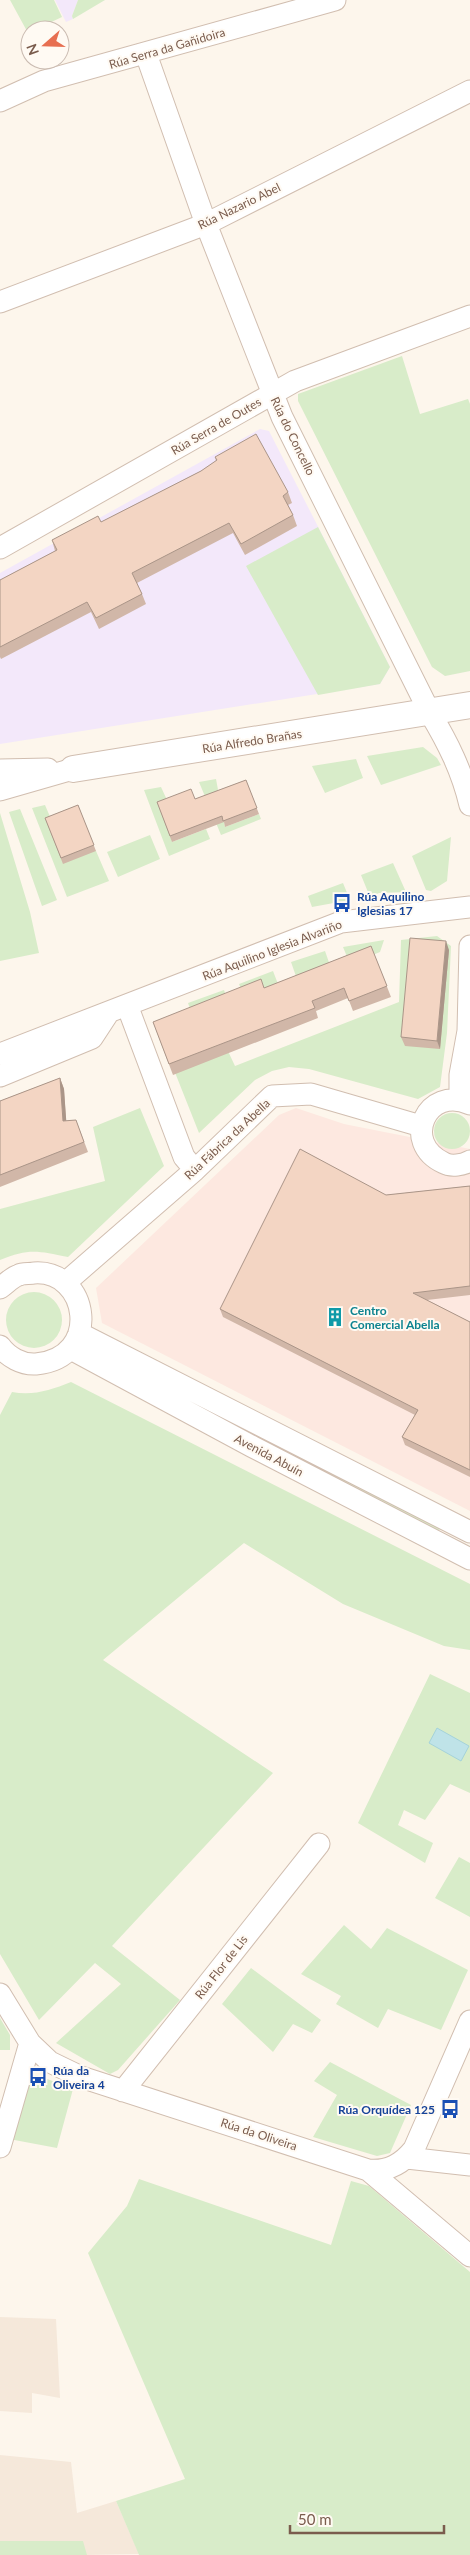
<svg xmlns="http://www.w3.org/2000/svg" width="470" height="2555" viewBox="0 0 470 2555" font-family="Lato,sans-serif">
	<style>
		.residential { fill: #f5e8da }
		.commercial { fill: #fde8e0 }
		.education { fill: #f3e8fa }
		.green { fill: #d8ecc9 }
		.water { fill: #bfe3e8; stroke: #a5d3da }
		.lines { fill: none; stroke-linecap: round; stroke-linejoin: round }
		.minor-casing { stroke: #d1beb0; stroke-width: 23 }
		.tertiary-casing { stroke: #d1beb0; stroke-width: 28 }
		.minor { stroke: #fff; stroke-width: 21 }
		.tertiary { stroke: #fff; stroke-width: 26 }
		.wall { fill: #d1b7a8 }
		.shaded-wall { fill: #aa9588 }
		.building { fill: #f3d5c3; stroke: #aa9588 }
		.labels { text-anchor: middle; dominant-baseline: central; stroke-width: 4; stroke-linejoin: round; paint-order: stroke }
		.street-label { font-size: 12px; fill: #7a5c4d; stroke: #fffaf3 }
		.transit-label { font-size: 12px; font-weight: bold; fill: #164399; stroke: #fffaf3; text-anchor: start }
		.culture-label { font-size: 12px; font-weight: bold; fill: #0d838f; stroke: #fffaf3; text-anchor: start }
	</style>
	<rect width="100%" height="100%" fill="#fdf6ec"/>
	<!-- residential -->
	<path class="residential" d="M0,2317L56,2319L60,2398L32,2393V2413L0,2411Z
		M0,2455L71,2462L77,2513L116,2501L139,2554L85,2555L80,2541H0Z"/>
	<!-- commercial -->
	<path class="commercial" d="M296,1108L344,1124L470,1149V1511L102,1323L96,1288L279,1115Z"/>
	<!-- education -->
	<path class="education" d="M55,0H78L72,16L73,19L66,22Z
		M260,429L269,431L390,667L380,684L0,744V573Z"/>
	<!-- green -->
	<path class="green" d="M10,0H54L62,17L28,33Z
		M78,0H105L73,19L72,16Z
		M402,356L420,414L468,399L470,404V671L445,676L432,667L298,401V394Z
		M318,527L390,667L380,684L318,695L246,566Z
		M423,747L437,758L441,765L381,785L367,756Z
		M356,759L363,778L325,793L312,766Z
		M216,779L225,827L259,814L261,819L221,835L199,782Z
		M161,787L167,800L172,842L206,829L210,839L169,856L144,790Z
		M45,805L51,819L96,851L109,881L67,897L32,808Z
		M20,809L57,900L42,906L9,812Z
		M0,813L30,912L39,953L0,961Z
		M150,835L160,859L118,877L107,852Z
		M451,837L447,881L431,891L426,890L412,856Z
		M393,863L406,892L379,893L370,897L361,875Z
		M343,883L350,900L312,907L308,896Z
		M437,936L451,946L447,1033L440,1087L418,1099L309,1069L289,1067L272,1071L255,1080L199,1133L174,1070L227,1049L235,1066L399,1002L401,940Z
		M384,940L380,952L350,964L343,947Z
		M325,951L332,971L298,982L291,962Z
		M273,971L278,984L244,997L239,984Z
		M224,990L229,1004L193,1017L188,1003Z
		M140,1108L164,1166L68,1257C38,1251 29,1248 0,1260V1209L105,1181L93,1127Z
		M434 1131a18 18 0 1 1 36 0a18 18 0 1 1-36 0Z
		M6 1320a28 28 0 1 1 56 0a28 28 0 1 1-56 0Z
		M71,1382L470,1584V1650L444,1646L343,1604L244,1543L103,1660L273,1773L112,1946L180,2000L118,2070L110,2074L56,2043L121,1984L95,1963L39,2020L0,1954V1415L12,1392C33,1396 51,1390 71,1382Z
		M312,1461L441,1527L438,1532L310,1466Z
		M430,1674L470,1693V1793L450,1784L425,1820L404,1810L398,1825L433,1843L425,1863L358,1823Z
		M459,1857L470,1863V1917L435,1898Z
		M344,1925L371,1949L387,1928L468,1970L441,2030L388,2009L378,2028L336,2004L341,1996L301,1974Z
		M251,1968L321,2020L312,2033L293,2024L273,2052L222,2004Z
		M0,2018L10,2035V2050H0Z
		M330,2062L411,2105L390,2153L377,2156L313,2137L337,2095L314,2081Z
		M37,2075L73,2089L57,2148L9,2139L28,2077Z
		M139,2179L331,2245L351,2181L369,2186L470,2272V2555H139L116,2501L185,2479L88,2253L127,2206Z
		M0,2541H83L87,2555H0Z"/>
	<!-- water -->
	<path class="water" d="M437,1728L469,1746L461,1761L429,1743Z"/>
	<g class="lines">
		<!-- minor casing -->
		<g class="minor-casing">
			<path id="minor" d="M146,54L206,224L282,417L430,713C448,743 462,771 470,805
				M0,101L44,81L335,0
				M0,302L206,224L470,91
				M0,548L295,381L470,316
				M0,770L48,769
				M0,790L73,769
				M127,1005L184,1157L195,1170
				M0,1054L341,922L470,907
				M0,1076L92,1038L109,1012
				M460,1099V1075L468,1031L470,946
				M470,1104C427,1084 400,1143 444,1163C451,1167 463,1165 470,1161
				M65,1283L195,1170L272,1096L311,1094L421,1126
				M0,1288C6,1284 12,1277 19,1275C23,1273 30,1274 34,1273C89,1269 103,1358 36,1364C22,1365 8,1357 0,1346
				M79,1333L470,1532
				M71,1349L253,1447L470,1559
				M0,1994L30,2043L50,2062L81,2077L368,2170L470,2256
				M123,2091L319,1844
				M0,2147L30,2043
				M407,2158L470,2165
				M368,2170C388,2172 402,2164 414,2149L470,2021"/>
		</g>
		<!-- tertiary casing -->
		<g class="tertiary-casing">
			<path id="tertiary" d="M73,769L470,705"/>
		</g>
		<!-- minor -->
		<use href="#minor" class="minor"/>
		<!-- tertiary -->
		<use href="#tertiary" class="tertiary"/>
	</g>
	<!-- wall -->
	<path class="wall" d="M215,457L288,492L292,503L288,505L293,515L297,526L245,555L233,533L137,583L142,594L146,604L99,629L91,612L1,659L0,657V580L55,551L52,540L101,522L201,471L216,461Z
		M246,780L259,814L225,827L224,822L172,842L157,802L195,799Z
		M78,805L96,851L63,864L45,818Z
		M371,946L391,997L353,1011L348,998L316,1011L318,1018L173,1075L153,1022L264,988Z
		M449,950L440,1049L405,1046L401,1037Z
		M60,1078L64,1089L66,1121L76,1120L88,1152L0,1187V1101Z
		M470,1186V1295L427,1300L470,1322V1477L405,1445L402,1437L415,1415L223,1317L220,1309L386,1195Z"/>
	<!-- shaded-wall -->
	<path class="shaded-wall" d="M446,941L449,950L440,1049L437,1041Z
		M60,1078L64,1089L67,1131L63,1121Z"/>
	<!-- building -->
	<path class="building" d="M256,434L288,492L283,496L293,515L241,544L229,523L132,573L142,594L96,618L87,602L0,647V580L57,550L52,540L98,516L101,522L201,471L217,460L215,457Z
		M246,780L257,808L223,821L222,816L170,836L157,802L191,789L195,799Z
		M78,805L94,845L61,858L45,818Z
		M410,938L446,941L437,1041L401,1037Z
		M371,946L387,986L349,1001L344,988L312,1001L315,1008L169,1064L153,1022L261,979L264,988Z
		M60,1078L63,1121L76,1120L84,1142L0,1175V1101Z
		M300,1149L386,1195L470,1186V1286L413,1293L470,1322V1470L402,1437L418,1410L220,1309Z"/>
	<!-- icons -->
	<defs>
		<g id="bus-bare" transform="scale(1.5)"><path d="M-5-6H5V4H4V6H2V4H-2V6H-4V4H-5ZM-3.5-4V0h7V-4ZM-3.5 1.2v1.5H-2V1.2ZM2 1.2v1.5H3.5V1.2Z" fill="#1a4fb4" stroke="#fffaf3" stroke-width="2.5" paint-order="stroke"/></g>
		<g id="building-bare" transform="scale(1.5)"><path d="M-4-6H4V6H1V3H-1V6H-4ZM-2.5-4.3h1.7v1.8h-1.7ZM.8-4.3h1.7v1.8H.8ZM-2.5-1h1.7V.8h-1.7ZM.8-1h1.7V.8H.8Z" fill="#0f9aa8" stroke="#fffaf3" stroke-width="2.5" paint-order="stroke"/></g>
	</defs>
	<g fill-rule="evenodd">
		<use href="#bus-bare" x="342" y="903"/>
		<use href="#building-bare" x="335" y="1317"/>
		<use href="#bus-bare" x="38" y="2077"/>
		<use href="#bus-bare" x="450" y="2109"/>
	</g>
	<g class="labels">
		<!-- street labels -->
		<g class="street-label">
			<text transform="translate(167 48) rotate(-16)">Rúa Serra da Gañidoira</text>
			<text transform="translate(239 206) rotate(-26)">Rúa Nazario Abel</text>
			<text transform="translate(216 426) rotate(-30)">Rúa Serra de Outes</text>
			<text transform="translate(293 436) rotate(64)">Rúa do Concello</text>
			<text transform="translate(252 741) rotate(-9)">Rúa Alfredo Brañas</text>
			<text transform="translate(272 950) rotate(-21)">Rúa Aquilino Iglesia Alvariño</text>
			<text transform="translate(227 1139) rotate(-43)">Rúa Fábrica da Abella</text>
			<text transform="translate(269 1455) rotate(28)">Avenida Abuín</text>
			<text transform="translate(221 1967) rotate(-52)">Rúa Flor de Lis</text>
			<text transform="translate(259 2134) rotate(18)">Rúa da Oliveira</text>
		</g>
		<!-- transit labels -->
		<g class="transit-label">
			<text x="357" y="896">Rúa Aquilino<tspan x="357" dy="14">Iglesias 17</tspan></text>
			<text x="53" y="2070">Rúa da<tspan x="53" dy="14">Oliveira 4</tspan></text>
			<text x="435" y="2109" text-anchor="end">Rúa Orquídea 125</text>
		</g>
		<!-- culture labels -->
		<g class="culture-label">
			<text x="350" y="1310">Centro<tspan x="350" dy="14">Comercial Abella</tspan></text>
		</g>
	</g>
	<!-- north arrow -->
	<g transform="translate(45 45) rotate(250)"><circle r="24" fill="#fffaf3" stroke="#cabbb1"/>
	<path d="M0-4L9 19L0 12L-9 19Z" fill="#e76f51"/>
	<text y="-8" font-size="14" font-weight="bold" text-anchor="middle" fill="#7a5c4d">N</text>
	</g>
	<!-- scale -->
	<path d="M290 2525v8h154v-8" fill="none" stroke="#7a5c4d" stroke-width="2.5"/>
	<text x="298" y="2525" font-size="15" fill="#7a5c4d" stroke="#fffaf3" stroke-width="4" paint-order="stroke">50 m</text>
</svg>
